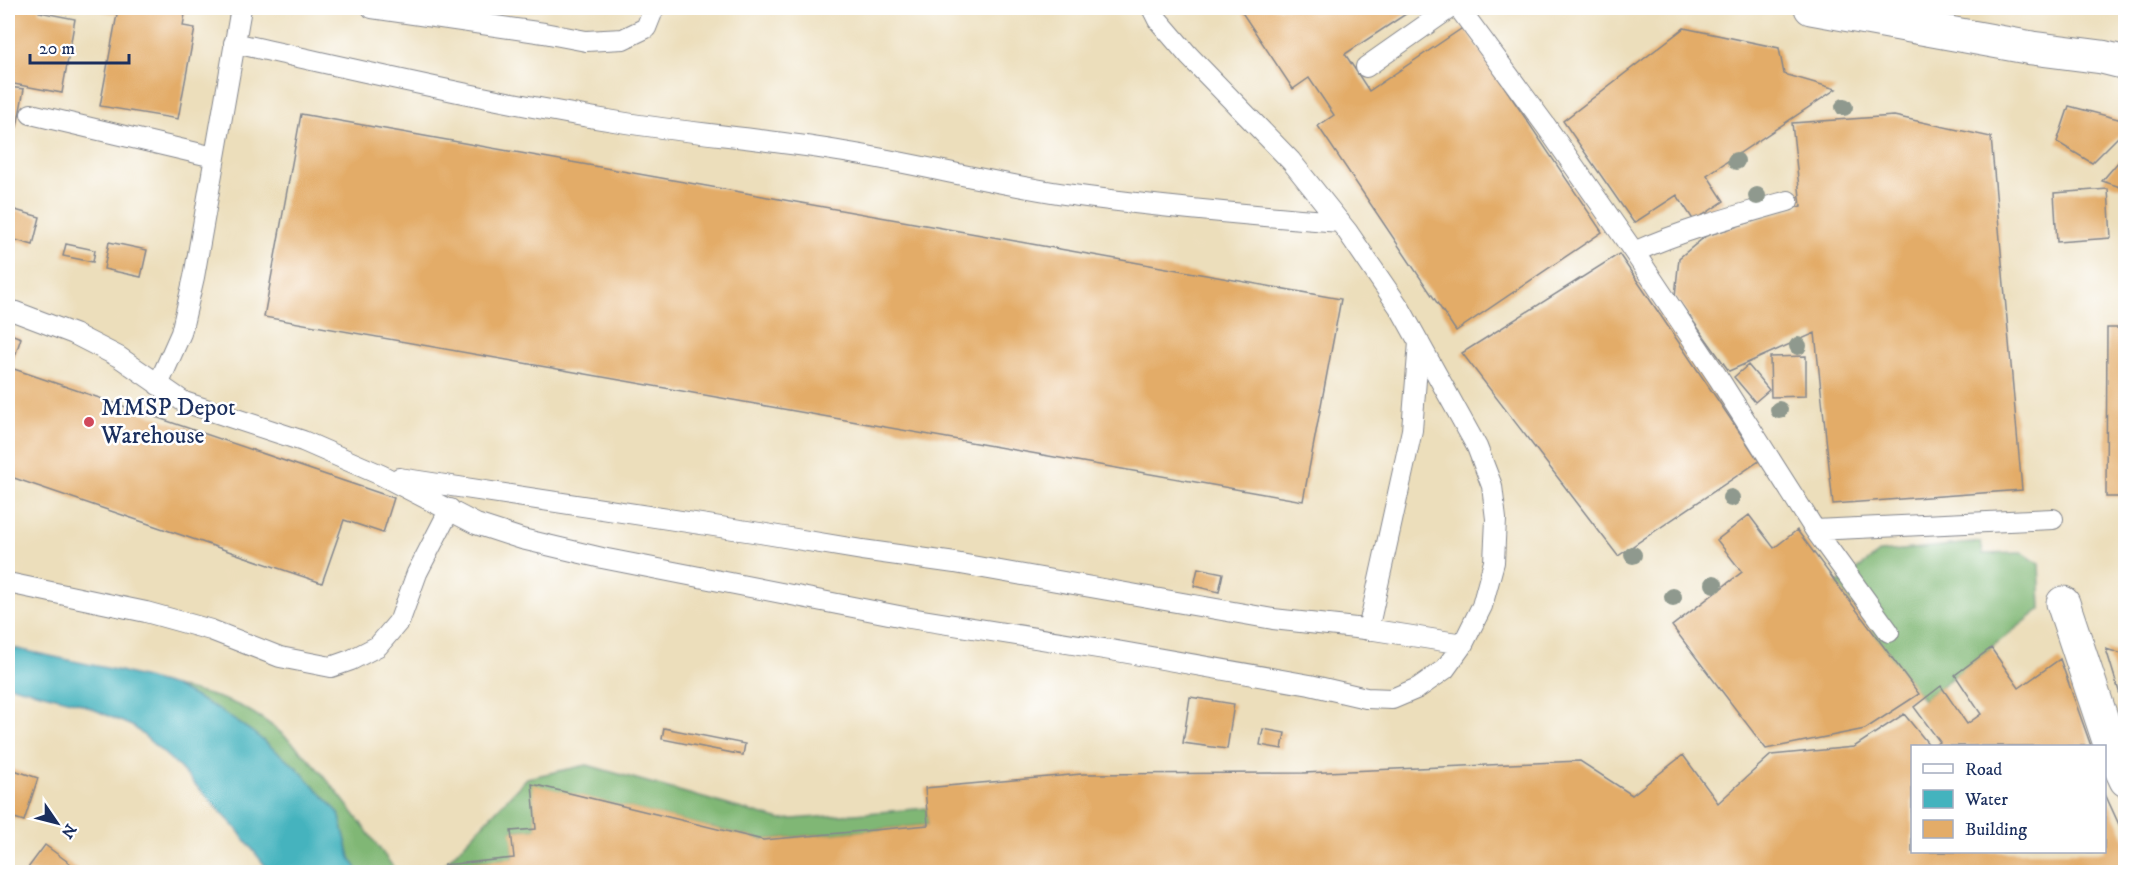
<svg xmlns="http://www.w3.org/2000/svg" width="2133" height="880" viewBox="0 0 2133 880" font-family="'IM FELL DW Pica',serif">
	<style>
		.forest { fill: #80b774; stroke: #4e7369; stroke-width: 1.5 }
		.water { fill: #44b3be; stroke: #30718e; stroke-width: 1.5 }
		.building { fill: #e3ac68 }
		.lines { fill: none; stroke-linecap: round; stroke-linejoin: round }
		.service-casing { stroke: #84868c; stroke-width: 22 }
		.minor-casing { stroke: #84868c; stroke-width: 35 }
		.primary-casing { stroke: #84868c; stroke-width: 35 }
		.service { stroke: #fff; stroke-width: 20 }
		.minor { stroke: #fff; stroke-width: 33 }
		.primary { stroke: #fff; stroke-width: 33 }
		.tree { fill: #8f998e }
		.poi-dot { fill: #d1495b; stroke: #fff; stroke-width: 2 }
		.labels { text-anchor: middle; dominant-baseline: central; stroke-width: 5; stroke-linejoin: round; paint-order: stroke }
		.poi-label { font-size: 24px; fill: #1b2f5e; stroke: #fff; text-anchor: start }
	</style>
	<rect width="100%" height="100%" fill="#fff"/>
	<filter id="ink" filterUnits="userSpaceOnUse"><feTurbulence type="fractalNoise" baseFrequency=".0167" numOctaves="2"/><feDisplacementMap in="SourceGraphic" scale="12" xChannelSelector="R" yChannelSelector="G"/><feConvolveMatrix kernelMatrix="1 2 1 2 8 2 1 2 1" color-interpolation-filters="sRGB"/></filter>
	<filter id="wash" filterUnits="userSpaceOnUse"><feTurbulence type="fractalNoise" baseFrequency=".008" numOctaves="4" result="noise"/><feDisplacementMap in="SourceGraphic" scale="24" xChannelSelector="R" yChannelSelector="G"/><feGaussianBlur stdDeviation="1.35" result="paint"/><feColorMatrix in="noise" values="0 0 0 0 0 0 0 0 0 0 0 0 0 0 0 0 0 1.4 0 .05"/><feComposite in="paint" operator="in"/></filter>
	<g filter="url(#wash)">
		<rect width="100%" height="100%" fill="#ecdebb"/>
		<!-- forest -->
		<path class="forest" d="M1981,542L1983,554L2023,553L2039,564L2041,609L1923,700L1837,584L1881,552Z
			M174,686C198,692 222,697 244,708C308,741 355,817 397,872H359L350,858L339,813L296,767L251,731L216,708Z
			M587,765L781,820L927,808L928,825L763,840L533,785L536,829L512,831L514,858L444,865L527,778Z"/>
		<!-- water -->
		<path class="water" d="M8,647L120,671L174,686L216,708L251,731L296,767L339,813L350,858L359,872H270L235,827L177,765L134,727L79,703L8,685Z"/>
		<g id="blocks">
			<!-- building -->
			<path class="building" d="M8,8H39V12L75,19L62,93L8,83Z
				M86,8H186L183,26L195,28L178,119L100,106L117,14Z
				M1239,8H1415L1345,54L1369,91L1464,27L1602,232L1456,331L1318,126L1334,115L1309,78L1293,89Z
				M1684,28L1779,48L1784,74L1836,89L1707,175L1724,201L1694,221L1677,195L1634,223L1563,121Z
				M8,87L24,89L17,127L8,125Z
				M2069,106L2126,121V129L2092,163L2057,142Z
				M301,114L1341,299L1303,501L264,317Z
				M1894,116L1991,137L2022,490L1833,504L1815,333L1729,371L1675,296L1679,258L1706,236L1801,206L1792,123Z
				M2126,153V189L2102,181Z
				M2108,189L2111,238L2057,242L2054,193Z
				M8,208L40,217L33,245L8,238Z
				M109,242L147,250L141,277L104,269Z
				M66,244L95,250L93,262L63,256Z
				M1619,254L1759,461L1618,556L1462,353Z
				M2107,328H2126V497H2106Z
				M8,333L21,338L11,368L394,498L383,533L344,520L322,583L8,476Z
				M1806,356V396L1771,397L1770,357Z
				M1748,365L1769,390L1755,402L1734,377Z
				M1749,515L1774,548L1797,530L1919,694L1865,729L1766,749L1672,626L1742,572L1717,540Z
				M1198,568L1223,573L1219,592L1194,586Z
				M1991,648L2019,688L2060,659L2091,746H1934L1940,742L1914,707L1941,686L1967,724L1981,714L1955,675Z
				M2106,649L2126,655V711H2125Z
				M1190,697L1234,704L1227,749L1183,743Z
				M1904,714L1930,746H1912V852H2104L2105,794L2126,840V872H445L444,865L514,858L511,831L536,829L532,784L763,840L928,825L925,788L1082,774L1303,773L1580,761L1632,795L1683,755L1718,803L1771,755L1854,747Z
				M664,728L745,744L743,755L662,739Z
				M1263,729L1285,733L1282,749L1260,745Z
				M8,768L38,778L24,821L8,816Z
				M45,845L79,870L77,872H25Z"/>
		</g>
	</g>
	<g filter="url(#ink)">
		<use href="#blocks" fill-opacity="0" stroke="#84868c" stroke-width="1.5"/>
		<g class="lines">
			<!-- service casing -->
			<g class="service-casing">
				<path id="service" d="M372,8L544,33L586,41L623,39L646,28L654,8
					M1459,8L1546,126L1634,252L1719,379L1815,530L1889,632
					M234,43C363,71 491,102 620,122C695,134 770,139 844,152C918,164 991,183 1065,194C1156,207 1248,215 1340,222
					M1366,67L1450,8
					M31,114L214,157
					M1634,252C1684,230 1735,216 1788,201
					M8,309L74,334L119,357L184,402L303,441L381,475L476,524L522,539L602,558L904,617L1117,651L1310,685L1366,698L1392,699L1418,688L1445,669L1463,644L1482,606L1494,562L1496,519L1492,486L1477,447L1401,310L1347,231L1291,161L1189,56L1158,20L1152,8
					M158,385L181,333L194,277L241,8
					M399,478L760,533L862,550L955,563L1273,619L1374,630L1463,644
					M1815,530L2053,519
					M8,583L146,612L211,630L280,657L331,667L351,660L378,646L400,620L417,573L450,509
					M1368,630L1412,430L1419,342"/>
			</g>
			<!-- minor casing -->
			<g class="minor-casing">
				<path id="minor" d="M2063,603L2112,750L2126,780"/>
			</g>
			<!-- primary casing -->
			<g class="primary-casing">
				<path id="primary" d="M1811,8L2032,48L2102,57L2126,63"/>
			</g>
			<!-- service -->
			<use href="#service" class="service"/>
			<!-- minor -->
			<use href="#minor" class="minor"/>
			<!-- primary -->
			<use href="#primary" class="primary"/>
		</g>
		<!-- trees -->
		<g class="tree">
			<circle cx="1844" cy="107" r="9"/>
			<circle cx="1736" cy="161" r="9"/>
			<circle cx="1757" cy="196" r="9"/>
			<circle cx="1798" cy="346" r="9"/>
			<circle cx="1779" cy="410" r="9"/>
			<circle cx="1731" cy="498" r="9"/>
			<circle cx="1633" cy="555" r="9"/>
			<circle cx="1714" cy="584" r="9"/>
			<circle cx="1673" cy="597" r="9"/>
		</g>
	</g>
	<!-- markers -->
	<circle class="poi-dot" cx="89" cy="422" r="6"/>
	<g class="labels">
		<!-- poi labels -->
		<g class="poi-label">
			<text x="101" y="408">MMSP Depot<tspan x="101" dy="28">Warehouse</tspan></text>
		</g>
	</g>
	<!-- margin -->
	<rect width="2133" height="880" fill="none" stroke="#fff" stroke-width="30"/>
	<!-- legend -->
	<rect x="1911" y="745" width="195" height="108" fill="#ffffff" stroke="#a4acbf" stroke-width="1.5"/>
	<rect x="1923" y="764" width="30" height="9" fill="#ffffff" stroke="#a4acbf" stroke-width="1.5"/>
	<text x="1965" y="775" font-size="18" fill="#1b2f5e">Road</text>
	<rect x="1923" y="790" width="30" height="18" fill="#44b3be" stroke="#a4acbf" stroke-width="1.5"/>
	<text x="1965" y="805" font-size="18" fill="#1b2f5e">Water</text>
	<rect x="1923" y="820" width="30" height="18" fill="#e3ac68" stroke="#a4acbf" stroke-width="1.5"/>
	<text x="1965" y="835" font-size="18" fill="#1b2f5e">Building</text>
	<!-- north arrow -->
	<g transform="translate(57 823) rotate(125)" stroke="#ffffff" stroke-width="4.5" paint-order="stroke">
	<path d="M0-4.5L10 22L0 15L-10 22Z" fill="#1b2f5e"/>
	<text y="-9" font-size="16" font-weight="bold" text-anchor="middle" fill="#1b2f5e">N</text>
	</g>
	<!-- scale -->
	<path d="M30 54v9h99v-9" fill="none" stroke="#1b2f5e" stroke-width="3"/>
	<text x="39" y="54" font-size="18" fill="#1b2f5e" stroke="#ffffff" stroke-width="4.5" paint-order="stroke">20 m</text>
</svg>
